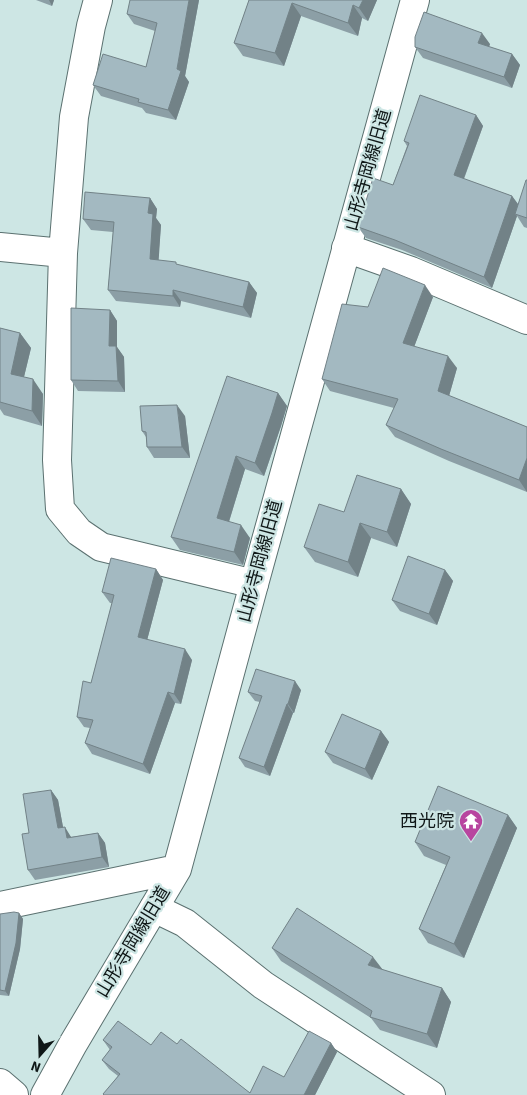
<svg xmlns="http://www.w3.org/2000/svg" width="527" height="1095" viewBox="0 0 527 1095" font-family="'Source Sans 3','Noto Sans JP',sans-serif">
	<style>
		.lines { fill: none; stroke-linecap: round; stroke-linejoin: round }
		.minor-casing { stroke: #5b7170; stroke-width: 30 }
		.tertiary-casing { stroke: #5b7170; stroke-width: 30 }
		.minor { stroke: #fff; stroke-width: 28 }
		.tertiary { stroke: #fff; stroke-width: 28 }
		.wall { fill: #8c9fa6 }
		.shaded-wall { fill: #728287 }
		.building { fill: #a3b9c1; stroke: #728287 }
		.labels { text-anchor: middle; dominant-baseline: central; stroke-width: 4.5; stroke-linejoin: round; paint-order: stroke }
		.street-label { font-size: 18px; fill: #0f1717; stroke: #cde6e4 }
		.poi-label { font-size: 18px; fill: #0f1717; stroke: #cde6e4; text-anchor: end }
	</style>
	<rect width="100%" height="100%" fill="#cde6e4"/>
	<g class="lines">
		<!-- minor casing -->
		<g class="minor-casing">
			<path id="minor" d="M98,0L91,26L74,117L63,253L57,460L60,509L79,532L101,547L254,584
				M0,247L63,253
				M346,248L411,271L527,320
				M154,908L185,923L263,985L431,1095
				M0,1083L14,1095"/>
		</g>
		<!-- tertiary casing -->
		<g class="tertiary-casing">
			<path id="tertiary" d="M0,906L177,869
				M45,1095L73,1044L177,869L254,584L415,0"/>
		</g>
		<!-- minor -->
		<use href="#minor" class="minor"/>
		<!-- tertiary -->
		<use href="#tertiary" class="tertiary"/>
	</g>
	<!-- wall -->
	<path class="wall" d="M36,0H54L52,6Z
		M199,0L185,76L189,82L176,120L146,113L142,108L101,96L93,85L146,67L155,31L134,24L127,14Z
		M249,0H377L368,21L362,18L358,36L301,16L284,66L243,56L234,43Z
		M490,44L489,47L512,54L520,65L512,88L423,58L415,47Z
		M476,115L483,126L464,179L512,196L518,204L527,180V228L524,227L517,216L492,288L402,250L366,238L358,227L393,185L407,146L404,141Z
		M150,198L157,209L156,218L161,225L158,260L249,282L257,293L251,318L181,301L180,307L116,301L108,290L113,232L91,230L83,219Z
		M433,297L414,347L457,368L449,396L527,427V492L449,461L395,437L386,425L394,408L330,391L322,379L368,307Z
		M110,310L117,321V347L124,357L125,392L78,391L71,380Z
		M0,328L20,333L31,348L24,377L43,394L42,426L4,415L0,409Z
		M278,393L287,406L281,426L264,476L245,469L229,522L250,538L243,565L180,550L171,537Z
		M185,416L190,458H154L147,447L146,437L142,431Z
		M401,489L411,504L397,547L371,538L358,577L315,562L304,547L344,512Z
		M156,569L163,580L147,640L192,660L181,704L175,703L150,774L92,754L85,743L90,728L84,727L77,717L91,683L112,603H110L102,592Z
		M445,570L453,581L437,625L400,611L392,600Z
		M301,690L294,713H293L270,776L245,767L239,758L260,702L255,701L248,692Z
		M381,731L389,742L372,780L333,763L325,752Z
		M51,790L58,800L63,827L71,837L98,833L105,843L109,867L35,880L28,870Z
		M508,815L517,828L464,958L428,943L419,929L446,865L424,856L415,842Z
		M19,913L23,919L20,949L9,996L0,995V914Z
		M272,948L383,970L442,988L451,1002L437,1048L380,1030L371,1018L281,961Z
		M103,1040L151,1045L177,1044L250,1093L284,1077L331,1043L337,1052L315,1095H103L118,1076L109,1069L102,1060L110,1050Z"/>
	<!-- shaded-wall -->
	<path class="shaded-wall" d="M49,0H54L52,6Z
		M189,0H199L185,76L189,82L176,120L168,110L177,69Z
		M363,0H377L368,21L359,8Z
		M292,3L301,16L284,66L275,53Z
		M353,5L362,18L358,36L348,23Z
		M482,33L490,44L486,54L478,43Z
		M512,54L520,65L512,88L504,77Z
		M476,115L483,126L461,186L454,175Z
		M512,196L520,207L515,214L517,216L492,288L484,277Z
		M150,198L157,209L156,218L161,225L158,270L150,259L148,213Z
		M249,282L257,293L251,318L243,307Z
		M425,285L433,297L411,355L403,343Z
		M173,290L181,301L180,307L173,296Z
		M110,310L117,321V347L124,357L125,392L118,381L109,346Z
		M20,333L31,348L21,389L11,374Z
		M448,356L457,368L447,403L438,391Z
		M33,379L43,394L42,426L32,411Z
		M278,393L287,406L281,426L264,476L255,463Z
		M177,405L185,416L190,458L182,447Z
		M236,456L245,469L226,531L217,518Z
		M527,458V492L519,480Z
		M401,489L411,504L397,547L387,532Z
		M360,523L371,538L358,577L348,562Z
		M241,525L250,538L243,565L234,552Z
		M156,569L163,580L145,648L138,637Z
		M445,570L453,581L437,625L429,614Z
		M185,649L192,660L181,704L174,694Z
		M295,681L301,690L294,713L288,704Z
		M168,692L175,703L150,774L143,764Z
		M287,704L293,713L270,776L264,767Z
		M381,731L389,742L372,780L365,769Z
		M51,790L58,800L65,838L58,828Z
		M508,815L517,828L464,958L454,944Z
		M65,827L71,837L67,838Z
		M98,833L105,843L109,867L102,857Z
		M19,913L23,919L20,949L9,996L5,991Z
		M373,957L383,970L368,965Z
		M442,988L451,1002L437,1048L427,1034Z
		M331,1043L337,1052L315,1095H304Z"/>
	<!-- building -->
	<path class="building" d="M130,0H189L177,69L181,71L168,110L138,102L139,99L93,85L103,54L146,67L157,23L127,14Z
		M249,0H363L359,8L353,5L348,23L292,3L275,53L234,43Z
		M424,12L482,33L478,43L512,54L504,77L415,47V37Z
		M420,95L476,115L454,175L512,196L484,277L395,240L358,227L373,178L393,185L409,143L404,141Z
		M526,180H527V218L515,214Z
		M85,192L150,198L148,213L153,214L150,259L176,262V264L249,282L243,307L173,290V296L108,290L114,222L83,219Z
		M383,268L425,285L403,343L448,356L438,391L527,427V458L519,480L441,449L386,425L398,399L322,379L342,304L368,307Z
		M71,308L110,310L109,346H116L118,381L71,380Z
		M0,328L20,333L11,374L33,379L32,411L0,402Z
		M227,376L278,393L272,413L255,463L236,456L217,518L241,525L234,552L171,537Z
		M177,405L182,447H147L146,432L142,431L140,406Z
		M357,475L401,489L387,532L360,523L348,562L304,547L319,504L344,512Z
		M408,556L445,570L429,614L392,600Z
		M111,558L156,569L138,637L185,649L174,694L168,692L143,764L85,743L93,720L77,717L83,681L91,683L114,595L102,592Z
		M256,669L295,681L288,704H287L264,767L239,758L262,696L248,692Z
		M342,714L381,731L365,769L325,752Z
		M438,786L508,815L454,944L419,929L450,857L415,842Z
		M51,790L58,828L65,827L67,838L98,833L102,857L28,870L22,834L29,833L23,794Z
		M297,908L373,957L368,965L442,988L427,1034L370,1017L372,1011L272,948Z
		M14,912L19,913L16,943L5,991L0,990V914Z
		M118,1021L151,1045L161,1032L177,1044L181,1039L250,1093L263,1066L284,1077L309,1031L331,1043L304,1095H104L103,1094L120,1074L102,1060L112,1047L103,1040Z"/>
	<!-- icons -->
	<defs>
		<g id="temple-pin" transform="scale(1.25)"><path d="M0 17L-7.5 6A9.5 9.5 0 1 1 7.5 6Z" fill="#b8459f" stroke="#cde6e4"/><path d="M0-6L5-2H3V0L6.5 2.5H4V6H1.5V3h-3V6H-4V2.5H-6.5L-3 0V-2H-5Z" fill="#fff"/></g>
	</defs>
	<g fill-rule="evenodd">
		<use href="#temple-pin" x="471" y="821"/>
	</g>
	<g class="labels">
		<!-- street labels -->
		<g class="street-label">
			<text transform="translate(368 170) rotate(-74)">山形寺岡線旧道</text>
			<text transform="translate(260 561) rotate(-75)">山形寺岡線旧道</text>
			<text transform="translate(133 942) rotate(-59)">山形寺岡線旧道</text>
		</g>
		<!-- poi labels -->
		<g class="poi-label">
			<text x="454" y="821">西光院</text>
		</g>
	</g>
	<!-- north arrow -->
	<g transform="translate(40 1055) rotate(200)" stroke="#cde6e4" stroke-width="4" paint-order="stroke">
	<path d="M0-4L9 19L0 12L-9 19Z" fill="#0f1717"/>
	<text y="-8" font-size="14" font-weight="bold" text-anchor="middle" fill="#0f1717">N</text>
	</g>
</svg>
